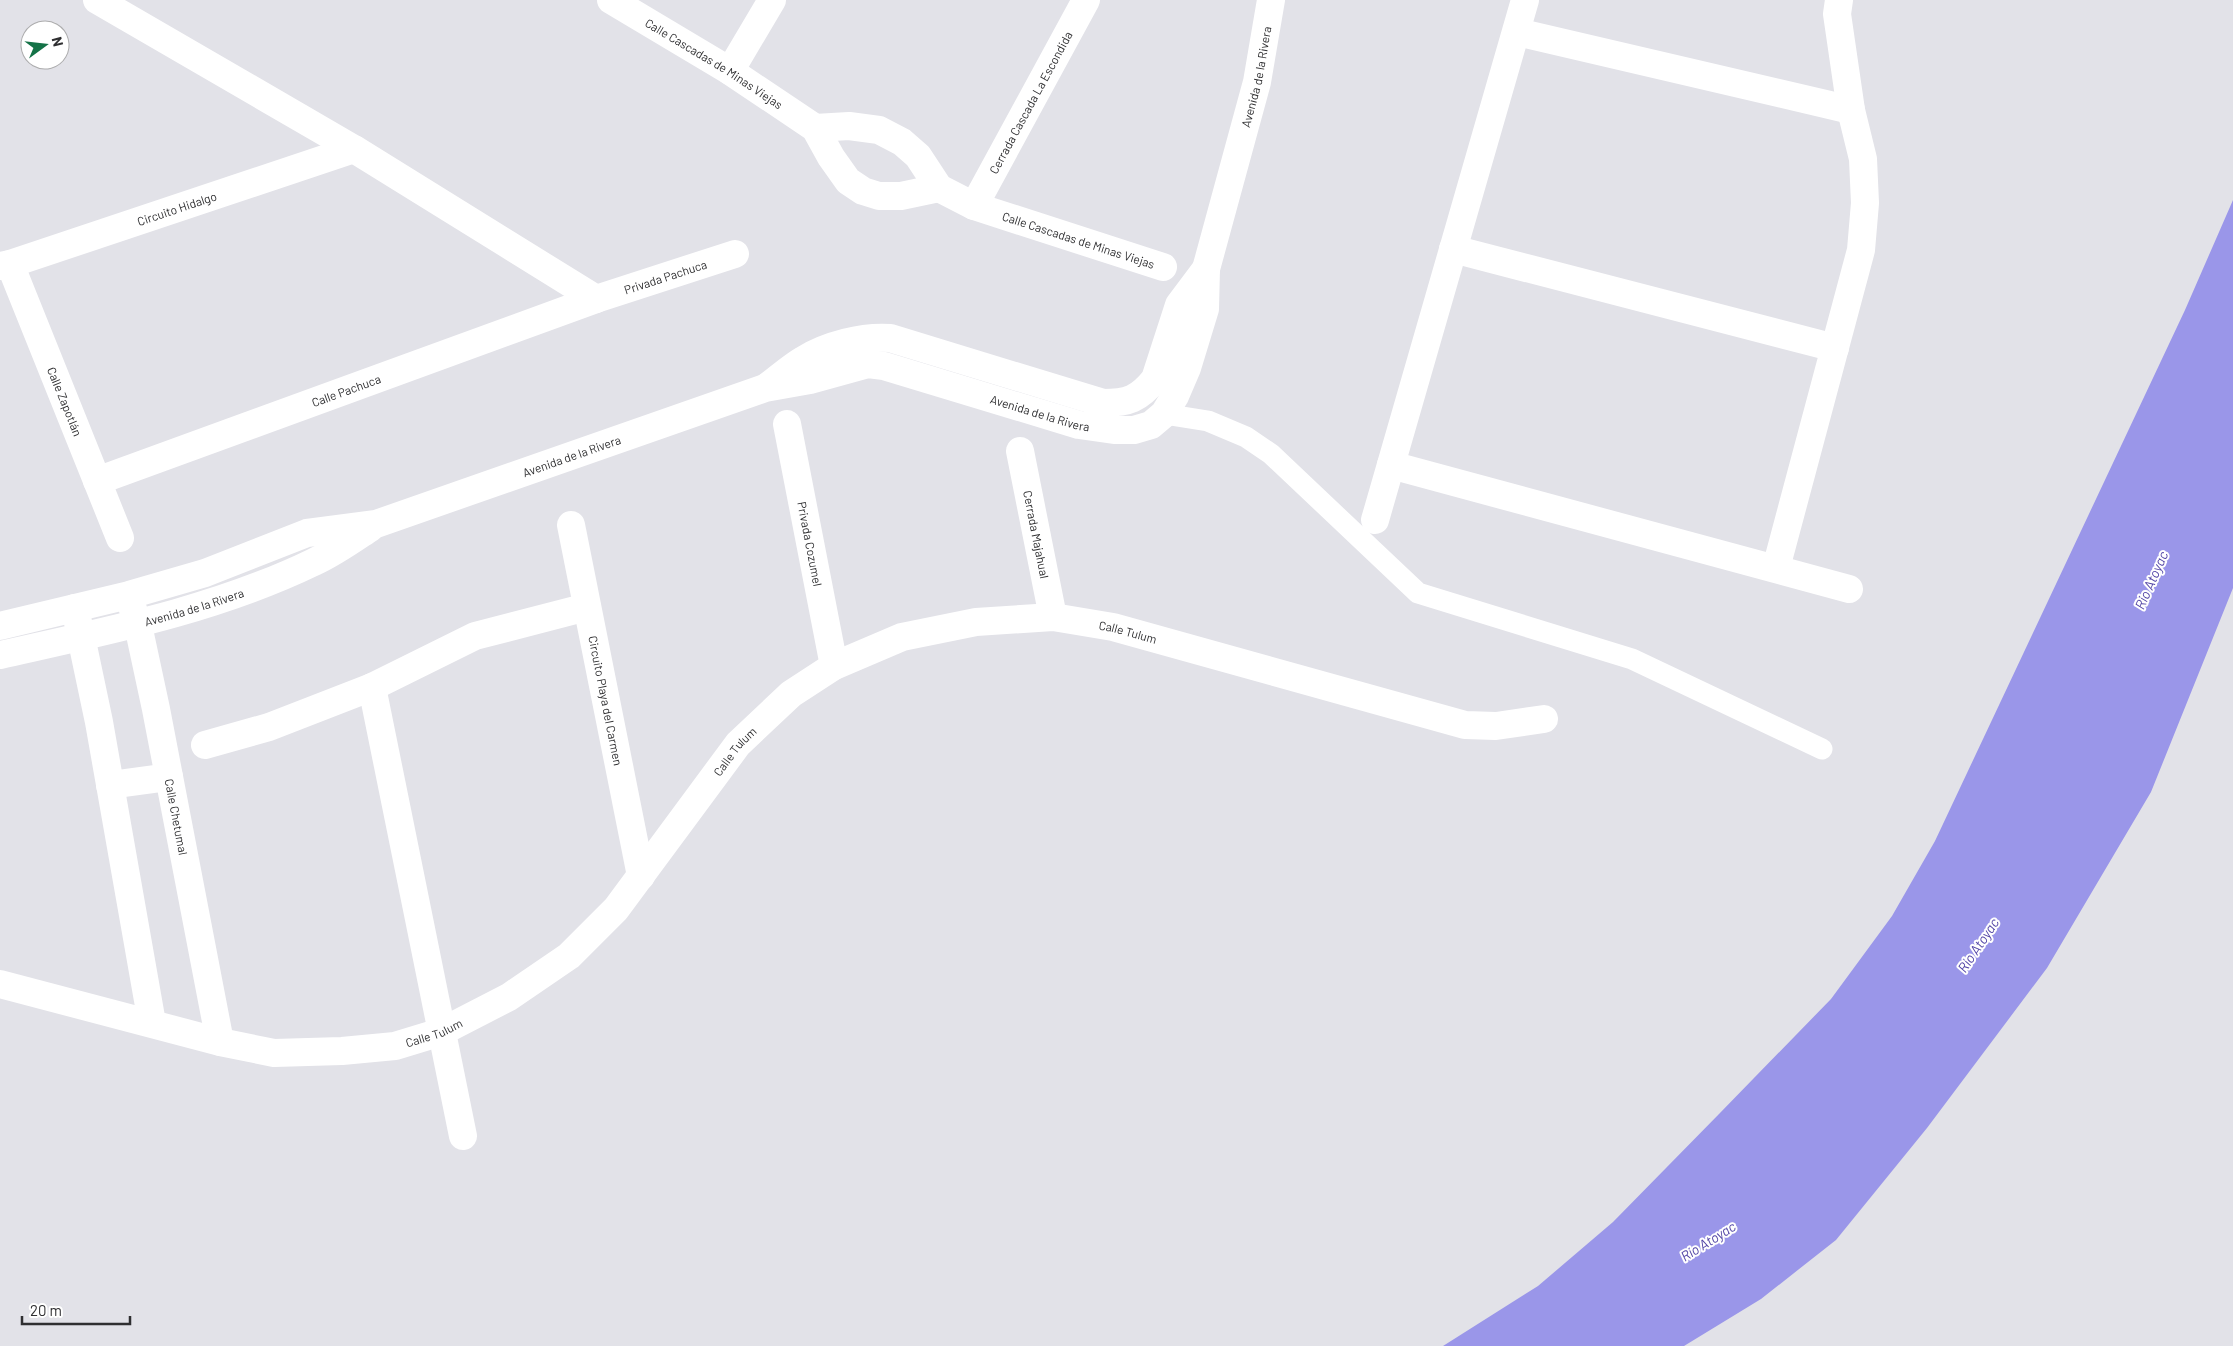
<svg xmlns="http://www.w3.org/2000/svg" width="2233" height="1346" viewBox="0 0 2233 1346" font-family="Barlow,sans-serif">
	<style>
		.water { fill: #9a96e9 }
		.lines { fill: none; stroke-linecap: round; stroke-linejoin: round }
		.service { stroke: #fff; stroke-width: 21 }
		.minor { stroke: #fff; stroke-width: 28 }
		.tertiary { stroke: #fff; stroke-width: 28 }
		.labels { text-anchor: middle; dominant-baseline: central; stroke-width: 4; stroke-linejoin: round; paint-order: stroke }
		.street-label { font-size: 12px; fill: #2f2f31; stroke: #fff }
		.water-label { font-size: 14px; font-style: italic; fill: #5245a6; stroke: #fff }
	</style>
	<rect width="100%" height="100%" fill="#e2e2e8"/>
	<!-- water -->
	<path class="water" d="M2233,200V588L2151,792L2047,968L1927,1128L1836,1240L1761,1299L1684,1346H1443L1538,1286L1613,1222L1719,1114L1831,999L1892,916L1935,841L2185,310Z"/>
	<g class="lines">
		<!-- service -->
		<path class="service" d="M1164,414L1208,421L1246,437L1271,454L1418,593L1632,659L1822,749"/>
		<!-- minor -->
		<g class="minor">
			<path d="M97,0L354,149L596,299"/>
			<path id="s1" d="M611,0L730,71L815,128L831,157L848,181L863,191L879,196H901L939,188"/>
			<path d="M1517,32L1851,110"/>
			<path d="M730,71L772,0"/>
			<path id="s2" d="M815,128L849,126L879,130L902,142L918,156L939,188L974,206L1163,267"/>
			<path id="s3" d="M974,206L1086,0"/>
			<path d="M1453,249L1835,348"/>
			<path id="s4" d="M10,264L120,538"/>
			<path id="s5" d="M0,266L10,264L354,149"/>
			<path id="s6" d="M787,424L834,666"/>
			<path id="s7" d="M1020,451L1053,617"/>
			<path d="M1391,465L1849,589"/>
			<path id="s8" d="M97,481L596,299L735,254"/>
			<path d="M1375,520L1525,0"/>
			<path id="s9" d="M571,525L641,876"/>
			<path d="M1776,568L1861,250L1865,203L1863,159L1851,110L1837,14L1839,0"/>
			<path id="s10" d="M130,600L138,625L156,709L220,1042"/>
			<path d="M75,608L99,722L152,1023"/>
			<path d="M372,687L463,1136"/>
			<path d="M205,745L269,727L372,687L475,636L587,607"/>
			<path d="M110,785L169,777"/>
			<path id="s11" d="M0,984L220,1042L274,1053L342,1051L395,1046L441,1032L509,997L569,956L616,909L738,744L791,694L834,666L902,637L976,622L1053,617L1113,627L1465,725L1496,726L1544,719"/>
		</g>
		<!-- tertiary -->
		<g class="tertiary">
			<path d="M768,386C780,377 791,367 803,360C827,345 863,336 890,338L1103,403C1128,403 1139,399 1155,379L1179,305L1206,269"/>
			<path id="s12" d="M0,626L129,595L205,573L307,533L376,524L765,388L810,380L868,364L884,366L1079,425L1114,430H1134L1151,425L1164,414L1175,396L1187,368L1205,309L1206,269L1257,82L1271,0"/>
			<path id="s13" d="M0,655C107,631 215,610 314,562C334,553 352,540 370,528"/>
		</g>
	</g>
	<g class="labels">
		<!-- street labels -->
		<g class="street-label">
			<text stroke="none"><textPath href="#s1" startOffset="121">Calle Cascadas de Minas Viejas</textPath></text>
			<text stroke="none"><textPath href="#s12" startOffset="1571">Avenida de la Rivera</textPath></text>
			<text stroke="none"><textPath href="#s3" startOffset="118">Cerrada Cascada La Escondida</textPath></text>
			<text stroke="none"><textPath href="#s5" startOffset="186">Circuito Hidalgo</textPath></text>
			<text stroke="none"><textPath href="#s2" startOffset="299">Calle Cascadas de Minas Viejas</textPath></text>
			<text stroke="none"><textPath href="#s8" startOffset="604">Privada Pachuca</textPath></text>
			<text stroke="none"><textPath href="#s8" startOffset="265">Calle Pachuca</textPath></text>
			<text stroke="none"><textPath href="#s4" startOffset="148">Calle Zapotlán</textPath></text>
			<text stroke="none"><textPath href="#s12" startOffset="1088">Avenida de la Rivera</textPath></text>
			<text stroke="none"><textPath href="#s12" startOffset="598">Avenida de la Rivera</textPath></text>
			<text stroke="none"><textPath href="#s7" startOffset="85">Cerrada Majahual</textPath></text>
			<text stroke="none"><textPath href="#s6" startOffset="122">Privada Cozumel</textPath></text>
			<text stroke="none"><textPath href="#s13" startOffset="200">Avenida de la Rivera</textPath></text>
			<text stroke="none"><textPath href="#s11" startOffset="1300">Calle Tulum</textPath></text>
			<text stroke="none"><textPath href="#s9" startOffset="179">Circuito Playa del Carmen</textPath></text>
			<text stroke="none"><textPath href="#s11" startOffset="865">Calle Tulum</textPath></text>
			<text stroke="none"><textPath href="#s10" startOffset="222">Calle Chetumal</textPath></text>
			<text stroke="none"><textPath href="#s11" startOffset="445">Calle Tulum</textPath></text>
		</g>
		<!-- water labels -->
		<g class="water-label">
			<text transform="translate(2151 580) rotate(-66)">Río Atoyac</text>
			<text transform="translate(1978 945) rotate(-56)">Río Atoyac</text>
			<text transform="translate(1708 1241) rotate(-32)">Río Atoyac</text>
		</g>
	</g>
	<!-- north arrow -->
	<g transform="translate(45 45) rotate(75)"><circle r="24" fill="#ffffff" stroke="#acacad"/>
	<path d="M0-4L9 19L0 12L-9 19Z" fill="#147247"/>
	<text y="-8" font-size="14" font-weight="bold" text-anchor="middle" fill="#2f2f31">N</text>
	</g>
	<!-- scale -->
	<path d="M22 1316v8h108v-8" fill="none" stroke="#2f2f31" stroke-width="2.5"/>
	<text x="30" y="1316" font-size="15" fill="#2f2f31" stroke="#ffffff" stroke-width="4" paint-order="stroke">20 m</text>
</svg>
